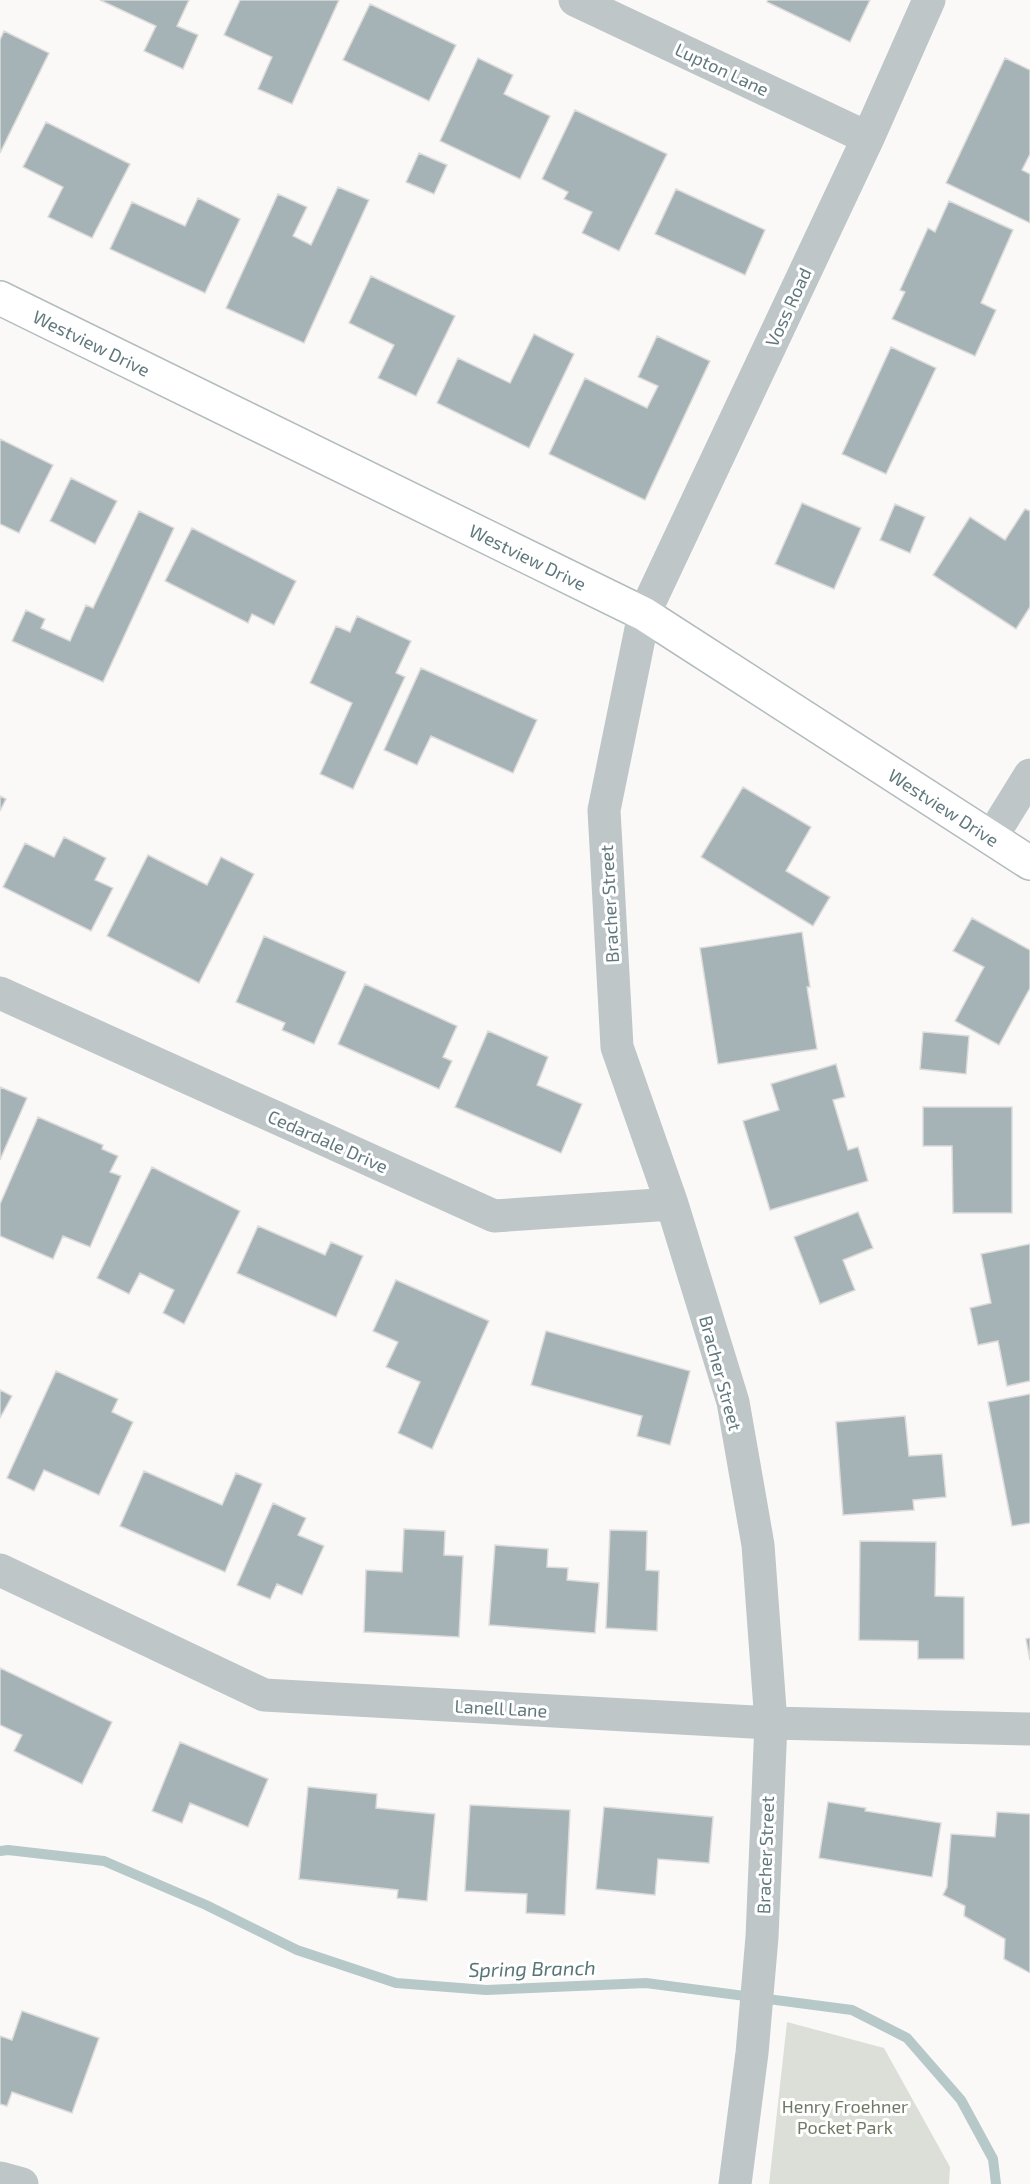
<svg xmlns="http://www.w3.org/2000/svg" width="1030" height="2184" viewBox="0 0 1030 2184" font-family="'Exo 2',sans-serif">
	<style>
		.green { fill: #dcdfd7 }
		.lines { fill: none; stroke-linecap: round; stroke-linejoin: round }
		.stream { stroke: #b6c8c8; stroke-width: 10 }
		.building { fill: #a5b3b6; stroke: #dcdbda; stroke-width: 1.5 }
		.major-casing { stroke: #b2bbbd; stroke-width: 36 }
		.minor { stroke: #bec6c8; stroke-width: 33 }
		.major { stroke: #fff; stroke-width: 33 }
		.labels { text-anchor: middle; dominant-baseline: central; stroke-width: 6; stroke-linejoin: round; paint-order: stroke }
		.street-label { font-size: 18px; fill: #60787d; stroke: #fff }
		.park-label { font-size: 18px; fill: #6e7a64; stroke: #fff }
		.water-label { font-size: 20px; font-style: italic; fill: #5a7575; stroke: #fff }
	</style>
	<rect width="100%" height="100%" fill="#faf9f8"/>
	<!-- green -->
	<path class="green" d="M787,2022L884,2048L950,2167L949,2184H769Z"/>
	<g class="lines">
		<!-- stream -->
		<path class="stream" d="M0,1851L8,1850L104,1861L206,1905L297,1950L396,1983L486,1990L646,1983L852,2010L907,2038L961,2100L993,2159L996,2184"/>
	</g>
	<!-- building -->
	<path class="building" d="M100,0H189L177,26L198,35L183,69L144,51L156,26Z
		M240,0H339L292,104L258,89L272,57L224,35Z
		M768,0H870L850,42L767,2Z
		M370,4L456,45L429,101L343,60Z
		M4,31L49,53L0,153V40Z
		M478,58L513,75L504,94L550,116L520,179L440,141Z
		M1005,58L1030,70V154L1022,170L1030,174V223L946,183Z
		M575,110L667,154L619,251L582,233L592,212L564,199L568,192L542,179Z
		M46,122L130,164L92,238L48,217L63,187L23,167Z
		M419,153L447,165L434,194L406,182Z
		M338,187L369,200L304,343L226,308L278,194L307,207L293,236L311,245Z
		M676,189L765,230L745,275L655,234Z
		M198,198L240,219L205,293L110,249L132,202L185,226Z
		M949,201L1013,230L981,303L996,310L975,356L892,319L905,292L900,290L928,228L935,232Z
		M371,276L455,316L416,396L378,378L394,345L349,323Z
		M534,334L574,354L529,448L437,403L458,358L510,383Z
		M657,336L710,361L645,500L549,454L585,378L647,408L658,386L638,377Z
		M891,347L936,368L886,474L842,454Z
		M0,439L53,465L19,533L0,524Z
		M71,478L117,501L95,544L50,521Z
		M802,503L861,528L834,589L775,564Z
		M895,504L925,517L910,553L880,540Z
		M1025,509L1030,511V607L1016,629L933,575L970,517L1005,540Z
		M139,511L174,528L103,682L12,641L26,610L45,619L41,628L70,641L86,605L93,608Z
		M192,528L296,581L274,625L252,614L248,623L165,581Z
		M357,616L411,641L396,673L405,677L353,789L320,774L352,703L310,683L336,626L350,632Z
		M421,668L537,720L513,773L431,736L417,765L384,750Z
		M743,787L811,827L786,871L830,897L813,926L701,857Z
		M0,796L6,799L0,811Z
		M64,837L106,858L95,880L113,888L91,931L3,887L25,843L54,857Z
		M148,855L207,885L221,857L254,874L199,983L107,936Z
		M972,918L1030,950V988L999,1045L955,1021L984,967L953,951Z
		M802,932L810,987H807L817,1049L718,1064L700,948Z
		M264,936L346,972L314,1044L282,1030L285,1023L236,1002Z
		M365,984L457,1026L443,1057L452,1061L439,1089L338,1044Z
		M488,1031L548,1057L537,1085L582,1104L561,1153L455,1107Z
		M923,1032L969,1036L966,1074L920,1069Z
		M836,1064L845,1097L833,1100L848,1150L858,1147L868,1181L770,1210L743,1121L779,1110L771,1084Z
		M0,1087L27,1098L0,1160Z
		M923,1107H1012V1213H953L952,1146H923Z
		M38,1117L103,1145L102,1149L118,1156L110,1172L121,1176L90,1247L63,1236L53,1259L0,1236V1204Z
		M152,1167L240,1211L184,1324L163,1313L174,1290L140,1273L129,1294L97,1278Z
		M858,1212L873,1248L843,1260L855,1290L820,1304L794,1237Z
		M258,1226L325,1255L331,1242L363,1256L336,1317L237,1273Z
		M1030,1244V1381L1007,1386L998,1341L978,1345L970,1308L991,1303L981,1254Z
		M396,1280L489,1321L432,1449L398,1433L420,1382L386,1367L398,1342L373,1331Z
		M546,1331L690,1371L670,1445L637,1436L642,1416L531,1385Z
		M56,1371L118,1399L112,1412L133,1422L99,1495L44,1470L34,1491L7,1478Z
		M0,1390L12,1396L0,1418Z
		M1030,1394V1523L1012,1526L988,1402Z
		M905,1416L909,1456L942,1454L946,1497L913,1500L914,1510L843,1515L836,1422Z
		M144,1471L222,1505L236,1473L262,1484L225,1572L120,1526Z
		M273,1503L306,1518L298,1535L324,1546L302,1595L277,1584L270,1599L237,1585Z
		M404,1529L445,1531L444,1555L463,1556L459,1637L364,1632L366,1570L402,1572Z
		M610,1530L647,1531L646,1570L659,1571L657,1631L606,1628Z
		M860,1541L936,1542L935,1596L964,1597V1659H918V1641L859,1640Z
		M495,1545L548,1549L547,1567L568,1568L567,1580L599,1583L595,1633L489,1625Z
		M1030,1638V1660L1026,1639Z
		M0,1668L112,1722L82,1784L14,1751L22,1735L0,1725Z
		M180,1742L268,1779L248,1827L190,1803L182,1823L152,1811Z
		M308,1787L377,1794L376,1808L435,1814L427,1901L397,1898L398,1890L299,1879Z
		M828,1802L866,1808L865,1811L941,1823L932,1877L819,1858Z
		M470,1805L570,1810L565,1915L526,1913L527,1894L465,1891Z
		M604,1807L713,1817L709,1863L658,1859L655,1895L596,1889Z
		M997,1812L1030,1814V1973L1004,1959L1005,1939L964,1916L965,1906L943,1895L947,1887L951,1834L995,1837Z
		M22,2011L99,2038L72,2113L12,2092L7,2106L0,2104V2036L12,2040Z"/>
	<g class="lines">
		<!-- major casing -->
		<g class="major-casing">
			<g id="major">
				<path id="s1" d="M0,298L644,614L1030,863"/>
			</g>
		</g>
		<!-- minor -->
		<path class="minor" d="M575,0L868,138
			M991,838L1030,775
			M0,993L494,1216L672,1204
			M0,1570L264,1695L771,1723L1030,1729
			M0,2178L22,2184
			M735,2184L752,2053L762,1937L771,1723L758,1545L733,1402L672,1204L617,1047L604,810L644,614L868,138L929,0"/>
		<!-- major -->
		<use href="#major" class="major"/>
	</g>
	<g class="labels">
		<!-- street labels -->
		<g class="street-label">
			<text transform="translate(722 69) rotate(25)">Lupton Lane</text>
			<text transform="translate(788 307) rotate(-65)">Voss Road</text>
			<text stroke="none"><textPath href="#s1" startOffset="102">Westview Drive</textPath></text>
			<text stroke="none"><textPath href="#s1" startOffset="588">Westview Drive</textPath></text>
			<text stroke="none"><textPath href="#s1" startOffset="1074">Westview Drive</textPath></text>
			<text transform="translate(609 904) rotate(-93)">Bracher Street</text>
			<text transform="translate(328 1141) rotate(24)">Cedardale Drive</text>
			<text transform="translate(721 1373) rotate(75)">Bracher Street</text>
			<text transform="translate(501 1708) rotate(3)">Lanell Lane</text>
			<text transform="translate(765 1855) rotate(-88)">Bracher Street</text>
		</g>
		<!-- park labels -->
		<g class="park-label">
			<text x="845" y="2106">Henry Froehner<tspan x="845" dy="21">Pocket Park</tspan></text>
		</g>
		<!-- water labels -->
		<g class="water-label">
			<text transform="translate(532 1968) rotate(-1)">Spring Branch</text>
		</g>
	</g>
</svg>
